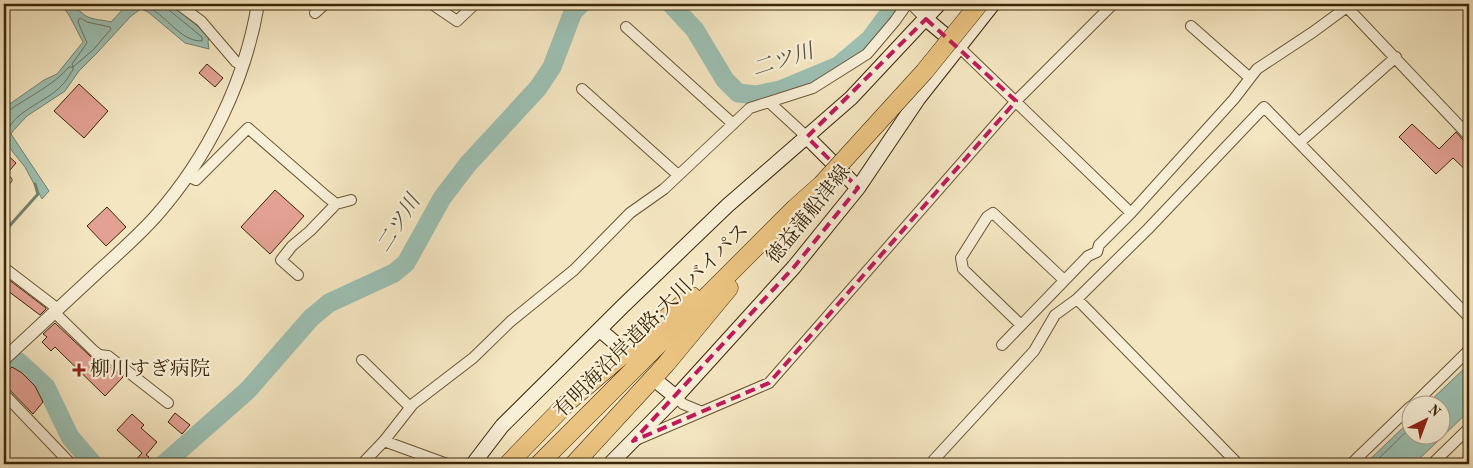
<svg xmlns="http://www.w3.org/2000/svg" width="1473" height="468" viewBox="0 0 1473 468" font-family="'Old Standard TT','Noto Serif JP',serif">
	<style>
		.water { fill: #9cc0b3; stroke: #75826f }
		.lines { fill: none; stroke-linecap: round; stroke-linejoin: round }
		.shore { stroke: #6c735e; stroke-width: 1 }
		.stream { stroke: #75826f; stroke-width: 3 }
		.river { stroke: #9cc0b3; stroke-width: 19 }
		.building { fill: #e3a193; stroke: #3b2608 }
		.service-casing { stroke: #695636; stroke-width: 7 }
		.minor-casing { stroke: #695636; stroke-width: 12 }
		.tertiary-casing { stroke: #695636; stroke-width: 14 }
		.secondary-casing { stroke: #3b2608; stroke-width: 16 }
		.motorway-casing { stroke: #3b2608; stroke-width: 19 }
		.service { stroke: #f8efd7; stroke-width: 5 }
		.minor { stroke: #f8efd7; stroke-width: 10 }
		.tertiary { stroke: #f8efd7; stroke-width: 12 }
		.secondary { stroke: #f8efd7; stroke-width: 14 }
		.motorway { stroke: #eac380; stroke-width: 18 }
		.motorway-bridge-casing { stroke: #3b2608; stroke-width: 19; stroke-linecap: butt }
		.motorway-bridge { stroke: #eac380; stroke-width: 18 }
		.marked { fill: none; stroke: #c2185b; stroke-width: 4; stroke-dasharray: 10 6; stroke-linejoin: round }
		.poi-dot { fill: #8f2418; stroke: #f8efd7; stroke-width: 2 }
		.labels { text-anchor: middle; dominant-baseline: central; stroke-width: 4.5; stroke-linejoin: round; paint-order: stroke }
		.street-label { font-size: 20px; fill: #3b2608; stroke: #f8efd7 }
		.poi-label { font-size: 20px; fill: #3b2608; stroke: #f8efd7; text-anchor: start }
		.water-label { font-size: 21px; font-style: italic; fill: #58543b; stroke: #f8efd7 }
	</style>
	<rect width="100%" height="100%" fill="#f4e6c1"/>
	<filter id="stains"><feTurbulence type="fractalNoise" baseFrequency=".004" numOctaves="4"/><feColorMatrix values="0 0 0 0 .2 0 0 0 0 .09 0 0 0 0 .02 0 0 0 .5 -.17"/></filter>
	<radialGradient id="worn" r=".72"><stop offset=".6" stop-color="#630" stop-opacity="0"/><stop offset="1" stop-color="#630" stop-opacity=".3"/></radialGradient>
	<!-- water -->
	<path class="water" d="M61,4C75,4 76,9 86,16C93,20 104,20 111,22L128,4H170L206,33L209,37L208,42L209,49L185,43L148,12L141,9L131,16L97,53L79,71L65,91L27,116L13,131L11,134L49,191L42,199L25,167L4,141V108L44,80L57,74L83,42L69,15Z
		M1469,364V411L1414,464H1365L1410,421V436H1440V406L1426,405Z"/>
	<g class="lines">
		<!-- shore -->
		<path class="shore" d="M131,4L133,6C160,0 175,42 202,41V37L169,10L167,4
			M82,19L87,22L110,27L111,29L93,50L73,67L72,64L87,43L78,22L79,19Z
			M4,112L8,111C28,97 54,85 69,67H73V70C69,75 66,82 61,86C47,102 10,112 6,136L4,138
			M1373,464L1410,428"/>
		<!-- stream -->
		<path class="stream" d="M4,232L38,194L35,184"/>
		<!-- river -->
		<path class="river" d="M671,4L695,30L725,80L738,93L756,95L780,90L838,66L870,39L896,4
			M4,355L19,362L46,387L70,437L93,464
			M164,464L248,390L311,318L329,303L394,273L406,263L442,198L468,164L538,88L552,67L573,12L581,4"/>
	</g>
	<!-- building -->
	<path class="building" d="M207,64L223,78L215,87L199,73Z
		M79,84L108,111L84,138L54,111Z
		M1412,124L1439,149L1456,132L1464,141L1469,143V173L1453,158L1436,174L1399,137Z
		M4,152L16,163L4,177Z
		M275,190L304,216L270,254L241,227Z
		M107,207L126,227L106,246L87,226Z
		M4,276L46,308V309L40,315L4,288Z
		M55,323L90,356L98,362L105,363L123,377L105,396L55,347L51,351L42,342L47,337L43,334Z
		M12,367L22,373L35,386L43,402L33,414L4,384V375Z
		M175,413L190,425L182,434L168,422Z
		M132,414L144,425L141,428L157,442L146,455L149,457L143,464H132L142,453L117,430Z"/>
	<g class="lines">
		<!-- service casing -->
		<g class="service-casing">
			<path id="service" d="M4,185L9,180"/>
		</g>
		<!-- minor casing -->
		<g class="minor-casing">
			<path id="minor" d="M178,4L201,21L236,62L242,65
				M432,4L457,21L475,4
				M911,4L926,19
				M1344,4L1469,136
				M315,13L325,4
				M1191,26L1250,78
				M626,27L732,123
				M959,47L1131,213
				M582,89L678,175
				M769,102L807,137
				M1300,142L1396,57
				M187,176L196,180L248,128L326,196L336,204L351,200
				M4,269L7,270L58,309
				M298,275L281,260L292,246L310,231L336,204
				M1077,299L1238,464
				M54,312L94,351L99,355L108,356L168,403
				M1021,325L963,269L961,258L987,217L993,213L1064,280
				M1002,345L1088,256L1097,252L1099,245L1131,213L1234,99L1257,69L1313,32L1347,7
				M362,360L410,407
				M4,394L71,464
				M676,397L683,404L700,411
				M1412,406L1469,350
				M636,440L769,383L1016,101L1113,4
				M384,441L447,464
				M362,464L384,441L413,404L473,358L511,321L574,270L630,213L664,189L750,108L813,88L867,54L895,21L907,4
				M913,464H925
				M930,464L1034,351L1055,315L1077,299L1148,229L1264,107L1469,317
				M1351,464L1410,407
				M1432,464L1469,428"/>
		</g>
		<!-- tertiary casing -->
		<g class="tertiary-casing">
			<path id="tertiary" d="M4,359C36,329 69,299 101,269C120,252 139,235 156,216C208,157 245,82 258,4"/>
		</g>
		<!-- secondary casing -->
		<g class="secondary-casing">
			<path id="secondary" d="M926,19L957,45
				M807,137L858,188
				M600,330L621,348
				M660,384L676,397
				M473,464L502,426L624,305L727,206L851,98L939,4
				M610,464L676,397L794,267L858,188L918,99L993,4"/>
		</g>
		<!-- motorway casing -->
		<g class="motorway-casing">
			<path id="motorway" d="M508,464L569,401L692,296
				M539,464L795,208L822,184
				M574,464L666,364L729,288"/>
		</g>
		<!-- service -->
		<use href="#service" class="service"/>
		<!-- minor -->
		<use href="#minor" class="minor"/>
		<!-- tertiary -->
		<use href="#tertiary" class="tertiary"/>
		<!-- secondary -->
		<use href="#secondary" class="secondary"/>
		<!-- motorway -->
		<use href="#motorway" class="motorway"/>
		<!-- motorway-bridge casing -->
		<g class="motorway-bridge-casing">
			<path id="motorway-bridge" d="M822,184L924,72L979,4"/>
		</g>
		<!-- motorway-bridge -->
		<use href="#motorway-bridge" class="motorway-bridge"/>
	</g>
	<!-- marked area -->
	<path class="marked" d="M926,19L1016,101L769,383L633,441L794,267L858,188L807,137Z"/>
	<!-- markers -->
	<path class="poi-dot" d="M76.5 362.5h5v5h5v5h-5v5h-5v-5h-5v-5h5z"/>
	<g class="labels">
		<!-- street labels -->
		<g class="street-label">
			<text transform="translate(809 215) rotate(-51)">徳益蒲船津線</text>
			<text transform="translate(652 321) rotate(-45)">有明海沿岸道路;大川バイパス</text>
		</g>
		<!-- poi labels -->
		<g class="poi-label">
			<text x="90" y="370">柳川すぎ病院</text>
		</g>
		<!-- water labels -->
		<g class="water-label">
			<text transform="translate(783 61) rotate(-18)">二ツ川</text>
			<text transform="translate(399 224) rotate(-58)">二ツ川</text>
		</g>
	</g>
	<!-- margin -->
	<rect width="1473" height="468" fill="none" stroke="#f4e6c1" stroke-width="20"/>
	<rect x="5" y="5" width="1463" height="458" fill="none" stroke="#3b2608" stroke-width="2.5"/>
	<rect x="10" y="10" width="1453" height="448" fill="none" stroke="#3b2608"/>
	<!-- north arrow -->
	<g transform="translate(1426 420) rotate(42)"><circle r="24" fill="#f8efd7" stroke="#ac9f84"/>
	<path d="M0-4L9 19L0 12L-9 19Z" fill="#8f2418"/>
	<text y="-8" font-size="14" font-weight="bold" text-anchor="middle" fill="#3b2608">N</text>
	</g>
	<rect width="100%" height="100%" filter="url(#stains)"/>
	<rect width="100%" height="100%" fill="url(#worn)"/>
</svg>
